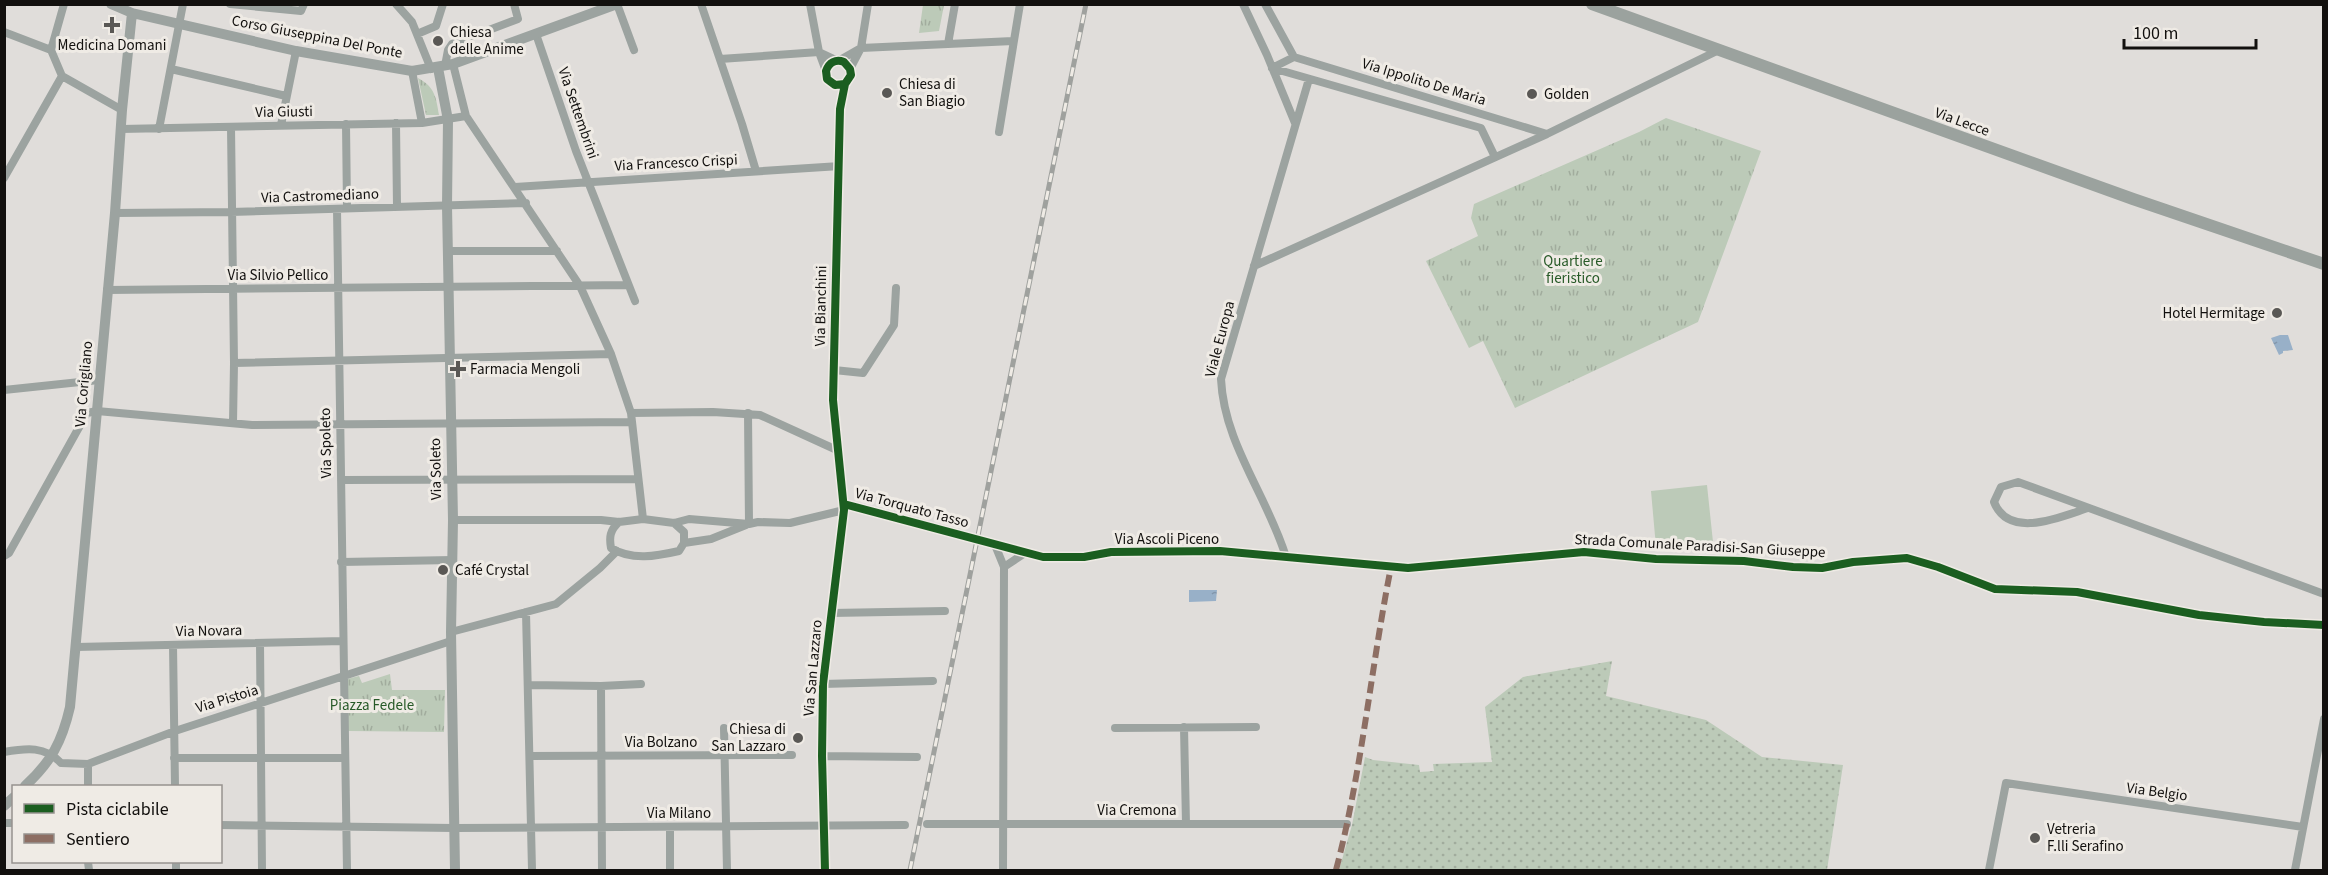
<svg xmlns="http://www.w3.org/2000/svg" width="2328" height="875" viewBox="0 0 2328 875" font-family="'Source Sans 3',sans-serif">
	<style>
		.grass { fill: url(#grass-dots) }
		.park { fill: url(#park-tufts) }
		.garden { fill: #bccab8 }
		.water { fill: url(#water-ripples) }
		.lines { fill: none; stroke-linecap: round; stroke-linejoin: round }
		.minor { stroke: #9ca3a0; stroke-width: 8 }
		.tertiary { stroke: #9ca3a0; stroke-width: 10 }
		.secondary { stroke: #9ba29e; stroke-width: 12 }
		.rail-casing { stroke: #9fa19e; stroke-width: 5 }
		.rail { stroke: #efebe5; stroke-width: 3; stroke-dasharray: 9; stroke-linecap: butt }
		.quiet { stroke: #8d6e63; stroke-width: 6; stroke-dasharray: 12 6; stroke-linecap: butt }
		.cycleway-casing { stroke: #efebe5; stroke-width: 11 }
		.cycleway { stroke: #1b5e20; stroke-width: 8 }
		.poi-dot { fill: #5a5855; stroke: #efebe5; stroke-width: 2 }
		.labels { text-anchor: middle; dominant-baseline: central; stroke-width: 6; stroke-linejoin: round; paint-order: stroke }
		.poi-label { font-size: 15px; fill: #12100e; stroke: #efebe5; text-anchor: start }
		.street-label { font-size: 15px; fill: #12100e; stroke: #efebe5 }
		.park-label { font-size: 15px; fill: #285a28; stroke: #efebe5 }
	</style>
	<defs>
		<pattern id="grass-dots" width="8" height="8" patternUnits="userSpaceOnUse" patternTransform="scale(1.5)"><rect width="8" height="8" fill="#bccab8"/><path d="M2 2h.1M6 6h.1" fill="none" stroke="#a1ac9d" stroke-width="1.8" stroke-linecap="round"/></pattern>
		<pattern id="park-tufts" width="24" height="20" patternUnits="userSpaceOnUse" patternTransform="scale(1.5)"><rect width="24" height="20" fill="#bccab8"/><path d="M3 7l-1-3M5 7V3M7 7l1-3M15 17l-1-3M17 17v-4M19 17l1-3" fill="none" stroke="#a1ac9d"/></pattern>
		<pattern id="water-ripples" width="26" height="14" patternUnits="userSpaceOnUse" patternTransform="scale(1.5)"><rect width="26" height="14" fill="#98b0c8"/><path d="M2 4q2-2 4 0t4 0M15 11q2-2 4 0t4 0" fill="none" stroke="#8296ab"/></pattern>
	</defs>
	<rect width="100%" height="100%" fill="#e0ddda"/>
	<!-- grass -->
	<path class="grass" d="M1612,661L1606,696L1706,720L1762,757L1843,765L1827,870H1339L1352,825L1365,757L1373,760L1419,765L1420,772L1434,771L1433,764L1492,762L1485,707L1523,677Z"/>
	<!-- park -->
	<path class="park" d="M923,5H944L939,31L919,33Z
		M418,78C435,87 436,97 439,115H426Z
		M1666,118L1761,151L1698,322L1515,408L1483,341L1469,348L1426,261L1478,236L1471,218L1474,204L1639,132Z
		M390,674L392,690H445L444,732L348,731L347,679L359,676L362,683Z"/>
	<!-- garden -->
	<path class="garden" d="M1707,485L1713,542L1656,547L1651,491Z"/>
	<!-- water -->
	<path class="water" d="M2280,335H2288L2293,350L2283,351V353L2279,355L2271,338Z
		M1189,590H1217L1216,601L1189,602Z"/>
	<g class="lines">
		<!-- minor -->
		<path class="minor" d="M230,4L301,11L304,4
			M396,4L412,22L431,69
			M617,4L634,50
			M701,4L742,124L756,171
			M810,4L819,52L826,71
			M1243,4L1267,55L1295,123
			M1265,4L1294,57
			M4,32L51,50L62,76L122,110
			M417,34L436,26L443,4
			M536,34L576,151L635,301
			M948,44L955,4
			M51,50L64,4
			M1294,57L1547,134
			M720,59L819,52L836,60
			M840,60L861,48L1013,41
			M453,64L466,116L580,286L611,354L631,413L643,519
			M445,66L448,50L452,44L518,19L514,4
			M1272,68L1481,128L1495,157
			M1272,68L1294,57
			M171,69L286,96
			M850,69L861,48L868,4
			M412,71L422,123
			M396,123L397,207
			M346,124L347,208
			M281,125L296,51
			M231,127L234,363L233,423
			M121,129L422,123L466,116
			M159,129L183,4
			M999,132L1020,4
			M4,178L62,76
			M515,187L840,166
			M337,209L347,870
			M115,213L231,212L526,203
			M448,251H557
			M1254,266L1547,134L1719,50
			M107,290L628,285
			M234,363L611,354
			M834,370L863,373L894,325L896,288
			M4,390L99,380
			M631,413L713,412L760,415L839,451
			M748,413L749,524
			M341,480L637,479
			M844,504L974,538
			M2088,508C2060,517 2009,540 1994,502L2001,487L2018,482L2324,594
			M453,520H601L619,522L643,519L674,523L689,519L749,524L758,522L790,523L844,510
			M619,522C610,530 609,537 611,548C632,561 657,556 679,551L684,543V532L674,523
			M982,540L1043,557H1084L1111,552L1220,551L1408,568L1584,552L1656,559L1744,561L1793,567L1822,568L1853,562L1907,558L1938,567L1995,589L2077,592L2199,615L2264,622L2324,625
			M684,543L711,539L746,525
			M995,545L1004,567L1003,870
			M4,556L9,553L87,413L97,411L252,425L630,422
			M1286,557C1267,495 1224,444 1221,379L1309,79
			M341,562L453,560
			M1004,567L1025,553
			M526,612L532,870
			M831,613L945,611
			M451,632L556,604L600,568L617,551
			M260,643L262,870
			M173,645L175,786
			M76,647L343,641
			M823,684L933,681
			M529,685L601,686L641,684
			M601,686L602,870
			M1184,727L1186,824
			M724,728L727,870
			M1115,728L1256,727
			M4,752C27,748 45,746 61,763L88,764L175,731L451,641
			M530,756L792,755
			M822,756L917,757
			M174,758H344
			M88,764V786
			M4,823H14
			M927,824H1347
			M220,825L454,828L905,825
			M88,862L89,870
			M176,862V870
			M670,870V827
			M825,870L822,756L823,684L844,510L833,400L840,109L845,84L851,75L850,69L844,62C836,59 829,62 826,71L827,79L835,85L845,84
			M1989,870L2006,783L2303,827
			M2295,870L2324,719"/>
		<!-- tertiary -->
		<path class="tertiary" d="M111,4L132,13L296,51L412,71L453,64L617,4
			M438,68L448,120L447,206L453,520L451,632L455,870
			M25,786C51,762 62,742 70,707L115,213L122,110L132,13
			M4,806L14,797"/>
		<!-- secondary -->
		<path class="secondary" d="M1592,4L2133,199L2324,264"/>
		<!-- rail casing -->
		<g class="rail-casing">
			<path id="rail" d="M910,870L1086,4"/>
		</g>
		<!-- rail -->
		<use href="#rail" class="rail"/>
		<!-- quiet -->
		<path class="quiet" d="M1336,870C1362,771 1371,667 1391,567"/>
		<!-- cycleway casing -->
		<g class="cycleway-casing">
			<path id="cycleway" d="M844,504L1043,557H1084L1111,552L1220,551L1408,568L1584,552L1656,559L1744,561L1793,567L1822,568L1853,562L1907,558L1938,567L1995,589L2077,592L2199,615L2264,622L2324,625
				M825,870L822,756L823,684L844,510L833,400L840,109L845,84L851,75L850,69L844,62C836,59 829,62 826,71L827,79L835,85L845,84"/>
		</g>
		<!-- cycleway -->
		<use href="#cycleway" class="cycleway"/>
	</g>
	<!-- markers -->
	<g class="poi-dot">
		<path d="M109 16h6v6h6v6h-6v6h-6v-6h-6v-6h6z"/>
		<circle cx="438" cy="41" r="6"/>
		<circle cx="887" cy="93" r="6"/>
		<circle cx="1532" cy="94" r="6"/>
		<circle cx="2277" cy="313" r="6"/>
		<path d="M455 360h6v6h6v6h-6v6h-6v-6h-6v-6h6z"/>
		<circle cx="443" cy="570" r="6"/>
		<circle cx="798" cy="738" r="6"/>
		<circle cx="2035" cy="838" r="6"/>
	</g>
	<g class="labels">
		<!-- poi labels -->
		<g class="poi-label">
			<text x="450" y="32">Chiesa<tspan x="450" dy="17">delle Anime</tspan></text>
			<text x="112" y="45" text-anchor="middle">Medicina Domani</text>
			<text x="899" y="84">Chiesa di<tspan x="899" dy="17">San Biagio</tspan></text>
			<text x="1544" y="94">Golden</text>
			<text x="2265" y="313" text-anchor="end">Hotel Hermitage</text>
			<text x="470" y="369">Farmacia Mengoli</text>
			<text x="455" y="570">Café Crystal</text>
			<text x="786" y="729" text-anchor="end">Chiesa di<tspan x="786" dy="17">San Lazzaro</tspan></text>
			<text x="2047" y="829">Vetreria<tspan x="2047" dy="17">F.lli Serafino</tspan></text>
		</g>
		<!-- street labels -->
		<g class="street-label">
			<text transform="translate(317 37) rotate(11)">Corso Giuseppina Del Ponte</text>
			<text transform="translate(1424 82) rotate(17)">Via Ippolito De Maria</text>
			<text transform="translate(284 112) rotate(-1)">Via Giusti</text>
			<text transform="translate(578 113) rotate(71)">Via Settembrini</text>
			<text transform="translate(1962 122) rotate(20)">Via Lecce</text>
			<text transform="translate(676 163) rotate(-3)">Via Francesco Crispi</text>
			<text transform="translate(320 196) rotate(-2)">Via Castromediano</text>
			<text x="278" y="275">Via Silvio Pellico</text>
			<text transform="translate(821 306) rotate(-89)">Via Bianchini</text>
			<text transform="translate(1220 339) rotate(-75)">Viale Europa</text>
			<text transform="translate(84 384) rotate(-85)">Via Corigliano</text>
			<text transform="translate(326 443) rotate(-91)">Via Spoleto</text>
			<text transform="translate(436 469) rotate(-91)">Via Soleto</text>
			<text transform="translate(912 508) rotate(15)">Via Torquato Tasso</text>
			<text x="1167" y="539">Via Ascoli Piceno</text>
			<text transform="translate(1700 546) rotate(3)">Strada Comunale Paradisi-San Giuseppe</text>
			<text transform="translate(209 631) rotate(-1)">Via Novara</text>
			<text transform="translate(813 668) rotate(-85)">Via San Lazzaro</text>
			<text transform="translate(227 699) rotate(-17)">Via Pistoia</text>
			<text x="661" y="742">Via Bolzano</text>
			<text transform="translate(2157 792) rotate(8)">Via Belgio</text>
			<text x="1137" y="810">Via Cremona</text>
			<text x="679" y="813">Via Milano</text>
		</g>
		<!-- park labels -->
		<g class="park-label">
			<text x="1573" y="261">Quartiere<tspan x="1573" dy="17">fieristico</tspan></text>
			<text x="372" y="705">Piazza Fedele</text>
		</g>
	</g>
	<!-- border -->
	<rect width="2328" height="875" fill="none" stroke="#12100e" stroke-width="12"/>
	<!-- legend -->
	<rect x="12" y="785" width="210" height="78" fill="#efebe5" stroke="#97938f" stroke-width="1.5"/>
	<rect x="24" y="804" width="30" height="9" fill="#1b5e20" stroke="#97938f" stroke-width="1.5"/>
	<text x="66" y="815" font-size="18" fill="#12100e">Pista ciclabile</text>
	<rect x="24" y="834" width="30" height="9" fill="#8d6e63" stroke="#97938f" stroke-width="1.5"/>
	<text x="66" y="845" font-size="18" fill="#12100e">Sentiero</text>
	<!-- scale -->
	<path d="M2124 39v9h132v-9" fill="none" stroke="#12100e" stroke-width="3"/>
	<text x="2133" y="39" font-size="18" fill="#12100e" stroke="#efebe5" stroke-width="4.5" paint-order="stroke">100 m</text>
</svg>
